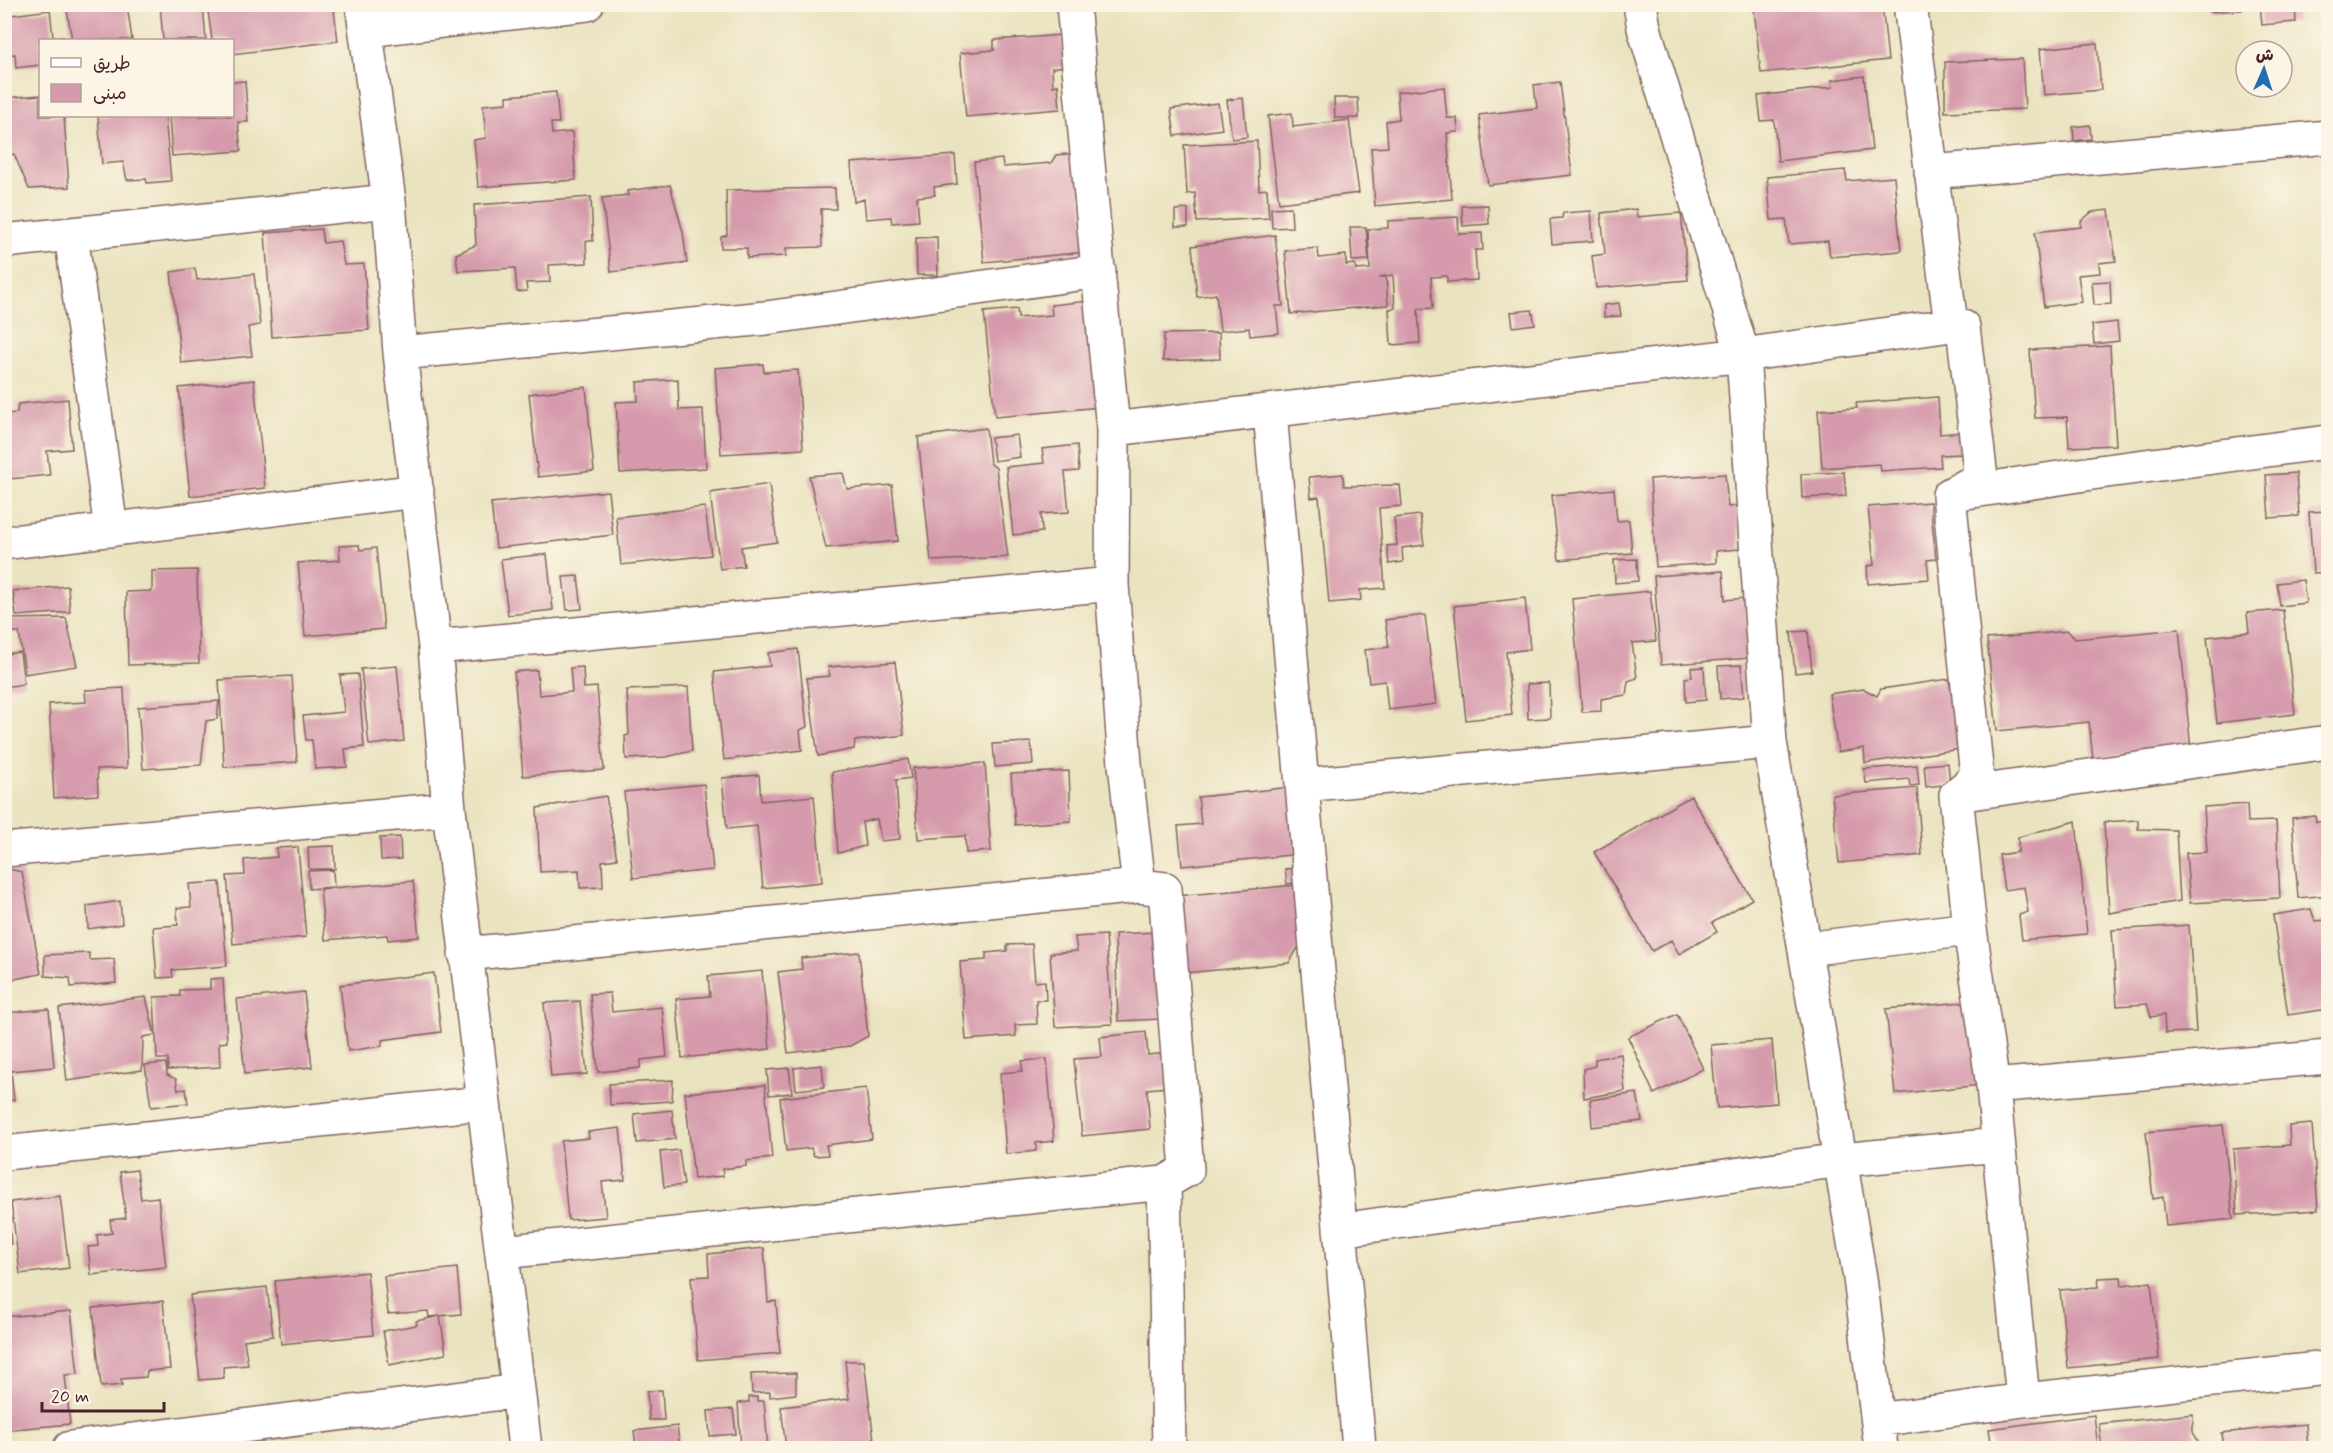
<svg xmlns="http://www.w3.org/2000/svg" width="2333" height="1453" viewBox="0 0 2333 1453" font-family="Mynerve,'Playpen Sans Arabic',sans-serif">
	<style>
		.building { fill: #d59aac }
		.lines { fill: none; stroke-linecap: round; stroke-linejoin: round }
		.minor-casing { stroke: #82645f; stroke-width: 36 }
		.minor { stroke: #fff; stroke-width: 33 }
	</style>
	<rect width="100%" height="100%" fill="#fcf5e5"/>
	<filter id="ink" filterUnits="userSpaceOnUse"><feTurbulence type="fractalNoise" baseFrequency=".0167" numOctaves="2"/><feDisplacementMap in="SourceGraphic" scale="12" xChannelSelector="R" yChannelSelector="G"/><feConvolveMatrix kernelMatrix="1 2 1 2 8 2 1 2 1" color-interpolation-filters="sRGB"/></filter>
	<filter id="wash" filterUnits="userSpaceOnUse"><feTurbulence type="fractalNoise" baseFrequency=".008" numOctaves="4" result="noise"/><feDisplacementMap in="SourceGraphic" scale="24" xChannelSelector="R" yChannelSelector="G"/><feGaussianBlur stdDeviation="1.35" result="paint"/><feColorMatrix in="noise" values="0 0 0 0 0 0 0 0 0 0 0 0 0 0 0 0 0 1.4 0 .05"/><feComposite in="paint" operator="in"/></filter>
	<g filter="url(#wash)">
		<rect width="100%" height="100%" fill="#eae3c0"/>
		<g id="blocks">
			<!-- building -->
			<path class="building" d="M66,4H127L132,40H72Z
				M160,4H203L206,40H163Z
				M207,4H345L346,8L334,10L338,41L232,54V40H212Z
				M1761,4H1882L1888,60L1761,73L1754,9L1761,8Z
				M1968,4H2007V6L1968,8Z
				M2209,4H2241L2242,10L2210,12Z
				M2260,4H2295L2296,22L2262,25Z
				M50,10L53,37H64L65,40H40V65L16,68L15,54L4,55V16Z
				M1062,35L1065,66L1052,68L1053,86L1058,85L1060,109L966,117L960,53L994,50V40Z
				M2097,43L2101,90L2044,95L2040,49Z
				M2022,59L2025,109L1945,112V62Z
				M1864,76L1872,150L1778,161L1774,120L1761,121L1758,96L1833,87L1832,80Z
				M245,81L248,122H238L241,151L172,156L169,116H232V82Z
				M1560,82L1572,175L1488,185L1479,115L1537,108L1534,85Z
				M1444,87L1447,118H1457L1458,132L1447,133L1452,199L1375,206L1371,148L1388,147L1386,121L1399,119L1397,92Z
				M556,92L559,123H551L552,134L572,132L576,180L478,187L474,140L486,138L483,105L507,103V96Z
				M40,95V116H64L69,187L29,189L14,154L4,155V98Z
				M1243,98L1247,137L1232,139L1227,100Z
				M1334,98H1358L1359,118H1335Z
				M1218,103L1222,129L1175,136L1171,109Z
				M1292,113L1293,127L1349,120L1359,193L1279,203L1268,116Z
				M98,116H165L171,181L147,183L146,179L127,180L123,162L102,164Z
				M2090,125L2091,139L2074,141L2073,127Z
				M1257,141L1259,190L1267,189L1269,218L1197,222L1195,193L1187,194L1184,145Z
				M1078,153L1087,252L984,262L974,162L1002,159L1003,167L1051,163L1056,155Z
				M955,155L957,184L934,187L935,195L917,197L919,221L892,223L891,217L866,219L864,199L854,202L851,163Z
				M1845,170L1847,181L1894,177L1901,251L1830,257L1828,241L1789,244L1786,219L1771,220L1767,177Z
				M670,185L683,232L687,263L611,272L602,198L628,195L627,191Z
				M835,188L836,209H821L822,247L786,248V256L747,258V248H721V237L727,235L726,190Z
				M591,197L593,241H586L587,263L549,265L550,282L526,283L527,291L517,292L515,268L458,271L456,254L476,245L474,205Z
				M1488,205L1489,224L1463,226L1462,206Z
				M1291,207L1292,227L1272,228L1271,208Z
				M1188,209V227H1175V210Z
				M1636,209L1637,217L1681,213L1688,280L1596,288L1592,256L1605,254L1601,213Z
				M2109,210L2116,261L2099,263L2100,273L2078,275L2082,302L2044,307L2035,232L2081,227V221L2092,212Z
				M1591,211L1593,241L1552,244L1550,219L1562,218L1563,213Z
				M1458,217L1459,234L1482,233L1483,250H1475L1477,280L1447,282V276L1431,277L1433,308L1418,309L1420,343L1391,345L1389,309L1395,308L1393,275L1379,277H1386L1388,305L1291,314L1285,251L1318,248L1319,258L1346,255V265L1355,264L1356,270L1370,269L1368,229L1388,228V221Z
				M1350,227H1366L1369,260L1352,261Z
				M321,229L323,243L340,241L344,265L364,264L369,330L272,337L265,233Z
				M1275,235L1283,306H1276L1279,333L1250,336L1249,328L1220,331L1216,294L1197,297L1192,246Z
				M937,237L938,275H917L916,238Z
				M195,268L197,280L254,274L260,325L248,327L252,356L181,363L171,272Z
				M2110,281L2111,304L2094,305L2092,282Z
				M1089,301L1100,407L995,417L984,312L1017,309L1018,318L1052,315L1051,305Z
				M1619,303L1621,316L1604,317V305Z
				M1532,310L1535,324L1513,327L1511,312Z
				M2117,322L2119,341L2094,344L2092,325Z
				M1219,333L1220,359L1163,361L1164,334Z
				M2110,346L2116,445L2069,447L2067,417L2035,418L2030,350Z
				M763,364L764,372L798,370L803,449L721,454L715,368Z
				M678,379L679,410L703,409L706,468L620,473L616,402L638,401L637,382Z
				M254,380L265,488L190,496L179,388Z
				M586,387L594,471L538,477L529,394Z
				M1938,397L1940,434L1961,432L1963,454L1940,455L1941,467L1881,471L1880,464L1822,468L1818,410L1857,408L1856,403Z
				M68,399L72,449L47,451L50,475L10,479L9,463L4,464V414L17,413L18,404Z
				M986,428L990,463L996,468L1008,557L931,561L918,437Z
				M1017,435L1020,457L994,461L991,438Z
				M1077,445L1079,471L1065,472L1069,512L1041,514L1042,532L1013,535L1006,467L1044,463L1042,449Z
				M1844,472L1846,496L1802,498L1801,474Z
				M843,473L847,489L892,485L898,541L826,548L809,476Z
				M2296,473L2299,516L2269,518L2266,475Z
				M1343,474L1344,486L1400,485L1402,506L1379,508L1385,588L1360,590L1361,600L1329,603L1319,497L1311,498L1309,477Z
				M1725,474L1728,507L1737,506L1740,549L1716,551V563L1656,567L1650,479Z
				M769,484L777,542L741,547L744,566L720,569L710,493Z
				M1614,489L1617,521L1629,520L1632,553L1559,560L1552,495Z
				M608,491L613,535L496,548L491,503Z
				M1930,502L1936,559L1927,560L1929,579L1868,584L1867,566L1874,565L1868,507Z
				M705,507L711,555L621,565L616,517Z
				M2328,511V572L2313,573L2309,512Z
				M1420,515L1424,545L1402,548L1403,562L1389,564L1387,546L1397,545L1394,518Z
				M359,545L360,550L376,548L384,629L305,636L298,563L340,560L339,546Z
				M547,554L553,610L508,615L501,559Z
				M1637,559L1638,581L1615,583L1614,560Z
				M197,570L199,663L128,665L126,592L152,591V571Z
				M1723,571L1725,600L1745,598L1749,658L1661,665L1654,576Z
				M578,576L582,609L567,610L563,577Z
				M2303,580L2306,603L2280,606L2277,583Z
				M68,586L70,612L16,616L13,591Z
				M1650,591L1656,641L1632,643L1637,678L1628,681L1626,695L1601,699V711L1582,712L1572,599Z
				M1525,598L1530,649L1506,652L1512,715L1466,720L1454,606Z
				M2283,610L2295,714L2217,723L2207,637L2249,632L2247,613Z
				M1425,615L1436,704L1388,710L1385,681L1369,683L1365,650L1389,647L1385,620Z
				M66,618L77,666L25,674L19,632L4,633V619Z
				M2179,629L2191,750L2093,759L2089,722L1997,731L1987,639L2068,631L2075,639Z
				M1808,631L1812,671L1795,673L1791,632Z
				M798,649L807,727L800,730L802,750L724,760L714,672L770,666L768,653Z
				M20,652L24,684L4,687V654Z
				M895,662L904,735L855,741L854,749L818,756L807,678L830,676L828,667Z
				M1741,665L1744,697L1720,699L1718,666Z
				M397,666L404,741L369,745L361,669Z
				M583,667L584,688L597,687L604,770L523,776L514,672L537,670L539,695L572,692L570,668Z
				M1704,667L1706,700L1686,702L1685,678L1692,677L1691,668Z
				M358,674L364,747L345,749L347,767L315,769L312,740H306L303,716L344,712L340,675Z
				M292,676L297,762L224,767L219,680Z
				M1949,679L1960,749L1865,763L1864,748L1838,752L1829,694L1864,689L1877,696L1881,689Z
				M1549,683L1550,718L1528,719L1527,684Z
				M688,687L692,751L666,757L626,759L625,736L629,735L627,690Z
				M124,688L127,768L97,769L98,795L54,798L49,704L86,702L85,690Z
				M219,701L217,719L206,721L201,765L143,769L138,707Z
				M1031,742L1033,764L995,767L993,744Z
				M908,759L911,778L896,780L900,839L881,841L877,819L862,822L865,846L838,853L832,772Z
				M985,763L991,851L966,853L965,836L918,839L913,768Z
				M1948,763L1950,784L1926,787L1924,765Z
				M1917,765L1919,785L1910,786L1909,779L1866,783L1864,769Z
				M1069,771L1071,821L1015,825L1011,774Z
				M759,775L761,801L814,796L822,882L763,888L757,826L727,829L722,778Z
				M704,784L713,870L633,878L624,792Z
				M1292,787L1300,854L1182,866L1178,826L1201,824L1198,797Z
				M1917,788L1922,855L1839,863L1832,795Z
				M606,796L617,859L602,861L603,887L580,888L579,870L540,872L537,808Z
				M1691,796L1752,899L1712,923L1717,932L1679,954L1671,940L1652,951L1594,852Z
				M2247,804L2248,822L2276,821L2280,898L2190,903L2186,853L2207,852L2204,807Z
				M2315,816L2316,822L2328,821V895L2298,898L2292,818Z
				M2138,820V829L2176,830L2180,901L2109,913L2104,822Z
				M2076,821L2087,934L2022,940L2019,915L2028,912L2024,887L2004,890L1999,855L2018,852V837Z
				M400,837L401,859L381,860L380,838Z
				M334,846L335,869H309L308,847Z
				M298,847L306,937L233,944L227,876L245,875L244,860L277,857L276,848Z
				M1304,867L1306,881L1287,884L1285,869Z
				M4,868L22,872L41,974L4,981Z
				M333,870L334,887L309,889L308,871Z
				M413,881L419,937L388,940L387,935L325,940L320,889Z
				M220,882L227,966L172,970L173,977L157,978L153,927L178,925L177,908L191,907L189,884Z
				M1297,885L1302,941L1289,963L1175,974L1176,896Z
				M120,901L122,924L88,929L87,906Z
				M2311,909L2315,921L2328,920V1009L2288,1015L2273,915Z
				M2189,925L2196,1032L2165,1033L2164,1015L2151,1017L2147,1004L2117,1006L2112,930Z
				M1157,932L1161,1019L1118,1021L1115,934Z
				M1106,935L1112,1024L1055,1027L1050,953L1077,951L1075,937Z
				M1032,944L1035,982L1045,981L1046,1000H1036L1037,1024L1015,1025L1016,1036L966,1040L960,962L986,960V953L1007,951V945Z
				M859,952L868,1036L850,1046L788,1053L778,972L802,969L801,958Z
				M89,953L90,960L114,959L116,983L71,987L70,978L45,976V955Z
				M762,971L770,1049L682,1058L676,999L710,996L708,976Z
				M434,973L441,1032L382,1040V1046L348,1051L340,985Z
				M223,978L227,1042L219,1043L220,1067L168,1070V1059H157L154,997L180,996V990L210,989V979Z
				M304,992L312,1067L245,1074L237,999Z
				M610,993L612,1012L662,1007L667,1057L641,1060L640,1068L598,1072L590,994Z
				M146,997L155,1035L143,1037L142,1070L67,1081L59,1008Z
				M580,1001L587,1074L551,1077L544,1003Z
				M1975,1001L2000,1083L1895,1094L1886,1009Z
				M49,1009L54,1067L11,1071L14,1100L4,1101V1013Z
				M1677,1014L1703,1069L1654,1094L1628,1037Z
				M1146,1032L1148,1055L1165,1053L1168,1087L1147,1089L1150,1129L1082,1136L1074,1059L1102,1057L1100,1037Z
				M1772,1040L1777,1103L1717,1108L1711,1045Z
				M1621,1054L1625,1091L1584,1098L1583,1069L1595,1066V1059Z
				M1047,1059L1054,1141L1036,1143V1151L1006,1154L1000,1073L1022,1071V1061Z
				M166,1063L167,1075L176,1079L178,1090L186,1089L188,1103L151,1107L145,1065Z
				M822,1065L824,1087L796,1090L794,1068Z
				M789,1068L792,1093L769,1095L767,1070Z
				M673,1080L672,1101L610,1105L609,1084Z
				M765,1085L772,1158L746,1161V1166L722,1169L723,1176L694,1179L685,1093Z
				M866,1088L872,1139L826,1145L828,1155L814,1156L811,1148L786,1151L780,1098Z
				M1637,1093L1642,1121L1592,1127L1590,1100Z
				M672,1110L675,1139L637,1143L634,1114Z
				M2312,1124L2318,1210L2237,1215L2233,1149L2290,1145L2289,1126Z
				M2223,1125L2233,1219L2166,1226L2163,1197L2153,1199L2146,1132Z
				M620,1128L625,1180L602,1182L606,1217L568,1220L561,1141L589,1138L588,1132Z
				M679,1150L684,1185L664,1187L660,1152Z
				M137,1170L141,1199L158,1197L166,1267L91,1275L88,1247L98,1246L97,1235L112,1233L110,1220L126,1218L120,1172Z
				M60,1196L69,1268L20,1274L11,1202Z
				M4,1216H8L11,1244L4,1245Z
				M764,1248L768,1302L776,1301L780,1353L698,1360L691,1277L709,1276L708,1254Z
				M457,1268L461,1314L429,1317L428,1311L388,1314L384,1276Z
				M367,1272L373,1335L281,1344L275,1281Z
				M2121,1277L2122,1285L2151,1282L2159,1359L2068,1368L2060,1290L2098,1287L2099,1278Z
				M267,1287L273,1336L244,1340L248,1365L223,1367L224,1378L200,1380L190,1295Z
				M163,1301L170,1369L147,1371L146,1377L121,1379L122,1385L101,1387L93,1308Z
				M71,1311L78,1374L65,1375L70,1424L4,1430V1317Z
				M440,1316L446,1354L389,1365L383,1331L417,1325L416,1321Z
				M845,1361H864L875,1448H786L781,1407L849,1399Z
				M796,1373V1394L770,1397V1392L752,1393L751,1374Z
				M662,1390L664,1420H649L647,1391Z
				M749,1397H757V1401H764L768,1448H741L738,1403L749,1402Z
				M733,1409L736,1434L710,1436L708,1411Z
				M2193,1414V1432L2202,1448H2102L2099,1424Z
				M2094,1415L2098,1448H1992L1989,1429Z
				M2306,1424L2308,1448H2224L2222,1433Z
				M677,1426L680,1448H626L636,1446L634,1431Z"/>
		</g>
	</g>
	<g filter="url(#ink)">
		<use href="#blocks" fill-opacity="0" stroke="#82645f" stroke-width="1.5"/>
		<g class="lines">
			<!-- minor casing -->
			<g class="minor-casing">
				<path id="minor" d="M362,4L389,201L400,353L435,647L449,809L525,1448
					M1073,4L1113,429L1112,584L1125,764L1139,886L1165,889L1187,1170L1164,1183L1169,1448
					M1640,4L1644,28L1743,355L1770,742L1860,1278L1881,1448
					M366,30L587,4
					M1931,172L2328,137
					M71,234L111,530
					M4,241L389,201
					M400,353L766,318L1099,271
					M1270,412L1359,1448
					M1113,429L1743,355L1951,325
					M1960,493L2099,472L2328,442
					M4,543L417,491
					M435,647L1112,584
					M1302,785L1770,742
					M1956,795L2328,742
					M4,850L449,809
					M1805,949L1970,929
					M465,954L1139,886
					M1993,1086L2328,1057
					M4,1153L483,1103
					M1340,1230L1841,1160L1998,1145
					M502,1252L1164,1183
					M2023,1400L2328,1368
					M1878,1420L2023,1400L1993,1086L1970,929L1956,795L1977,777L1949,495L1981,478L1963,327L1951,325L1910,4
					M70,1448L518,1391"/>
			</g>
			<!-- minor -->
			<use href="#minor" class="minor"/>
		</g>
	</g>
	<!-- margin -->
	<rect width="2333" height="1453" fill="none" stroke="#fcf5e5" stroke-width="24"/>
	<!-- legend -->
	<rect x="39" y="39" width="195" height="78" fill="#fcf5e5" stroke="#b59f9b" stroke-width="1.5"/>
	<rect x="51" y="58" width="30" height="9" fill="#ffffff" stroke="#b59f9b" stroke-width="1.5"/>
	<text x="93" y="69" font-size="18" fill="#4a1f2b">طريق</text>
	<rect x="51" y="84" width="30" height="18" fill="#d59aac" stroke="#b59f9b" stroke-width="1.5"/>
	<text x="93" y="99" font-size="18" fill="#4a1f2b">مبنى</text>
	<!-- north arrow -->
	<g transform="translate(2264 69) rotate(3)"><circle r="28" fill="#fcf5e5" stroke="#b59f9b" stroke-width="1.5"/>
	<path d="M0-4.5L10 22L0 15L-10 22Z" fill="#1f6fb2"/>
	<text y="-9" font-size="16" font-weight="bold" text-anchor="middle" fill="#4a1f2b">ش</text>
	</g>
	<!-- scale -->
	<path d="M42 1402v9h122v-9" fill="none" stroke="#4a1f2b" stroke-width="3"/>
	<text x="51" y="1402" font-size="18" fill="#4a1f2b" stroke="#fcf5e5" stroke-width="4.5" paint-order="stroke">20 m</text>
</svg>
